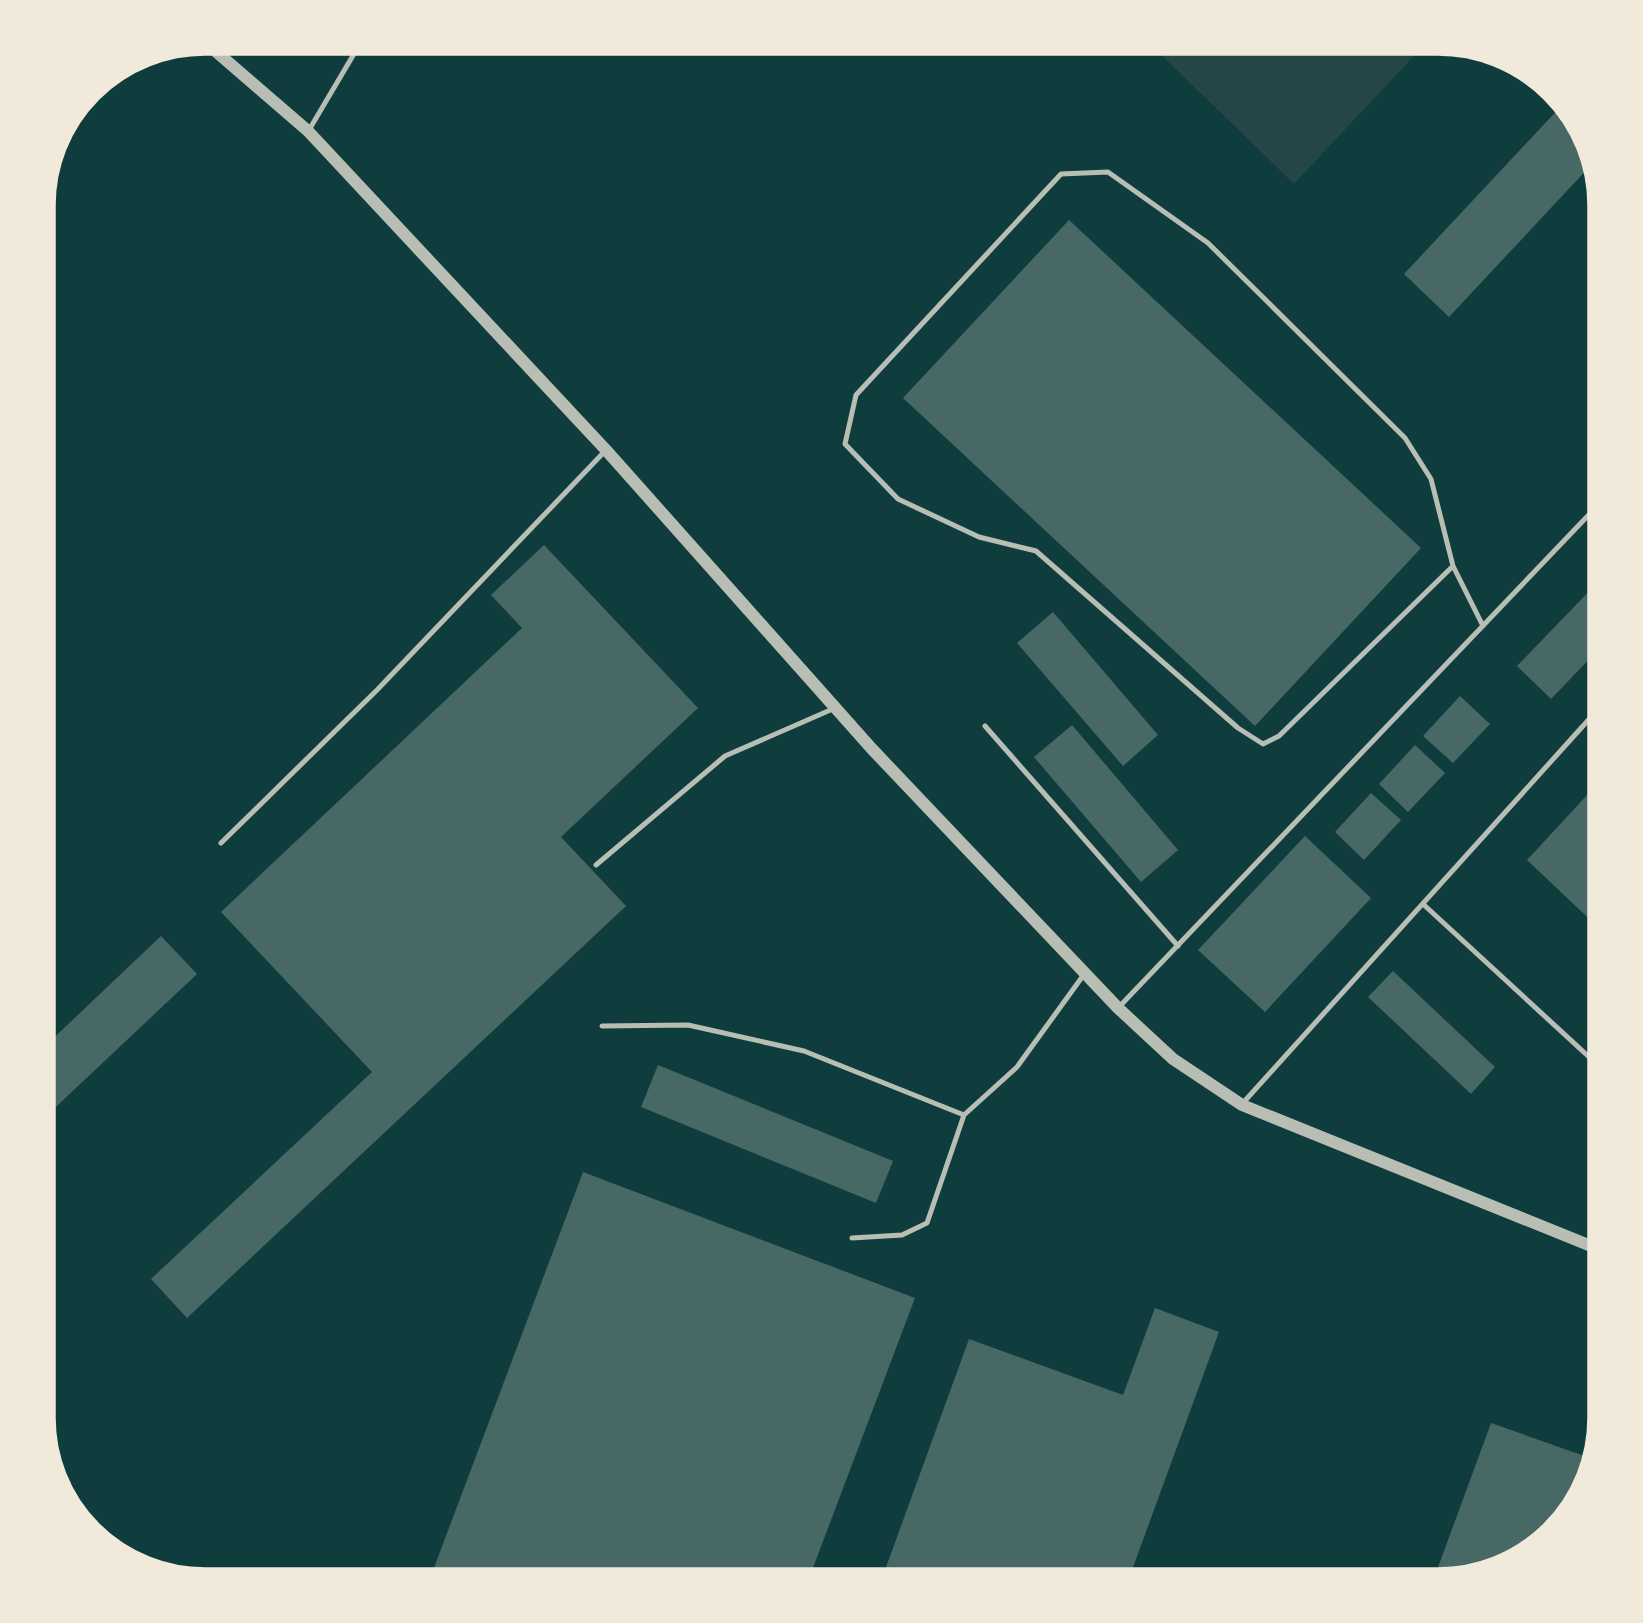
<svg xmlns="http://www.w3.org/2000/svg" width="1643" height="1623" viewBox="0 0 1643 1623" font-family="'Fira Sans Condensed',sans-serif">
	<style>
		.green { fill: #244646 }
		.building { fill: #486865 }
		.lines { fill: none; stroke-linecap: round; stroke-linejoin: round }
		.service { stroke: #b8beb3; stroke-width: 5 }
		.tertiary { stroke: #b8beb3; stroke-width: 12 }
		.rim { fill: none; stroke: #f1e9da; stroke-width: 3.5 }
	</style>
	<rect width="100%" height="100%" fill="#0f3d3e"/>
	<!-- green -->
	<path class="green" d="M1148,42H1427L1294,184Z"/>
	<!-- building -->
	<path class="building" d="M1564,103L1589,143L1593,163L1449,317L1404,274Z
		M1069,220L1421,548L1255,726L903,398Z
		M544,545L698,708L561,837L626,906L187,1318L151,1279L372,1072L221,912L522,628L491,595Z
		M1601,579V647L1551,699L1517,666Z
		M1053,612L1158,735L1123,766L1017,643Z
		M1460,696L1490,724L1453,763L1423,736Z
		M1072,725L1178,850L1141,882L1034,757Z
		M1415,745L1445,773L1408,812L1379,784Z
		M1601,780V930L1527,860Z
		M1371,793L1401,820L1364,860L1335,832Z
		M1305,836L1371,898L1265,1012L1198,950Z
		M161,936L197,974L42,1120V1049Z
		M1393,971L1495,1067L1471,1094L1368,997Z
		M658,1065L893,1161L876,1203L641,1107Z
		M583,1172L915,1298L808,1581H429Z
		M1155,1308L1219,1332L1128,1581H881L969,1339L1123,1395Z
		M1491,1423L1593,1459L1588,1480L1546,1540L1500,1569L1433,1581Z"/>
	<g class="lines">
		<!-- service -->
		<path class="service" d="M309,130L361,42
			M1453,566L1279,736L1263,744L1238,728L1036,551L979,537L898,499L845,444L856,395L1061,174L1108,172L1208,243L1405,438L1431,479L1453,566L1483,626
			M985,726L1178,946
			M221,843L377,690L606,450
			M596,865L725,756L835,708
			M1423,904L1601,1068
			M1118,1008L1601,502
			M602,1026L688,1025L804,1051L964,1115L1017,1067L1085,973
			M1242,1104L1601,706
			M852,1238L902,1235L927,1223L964,1115"/>
		<!-- tertiary -->
		<path class="tertiary" d="M205,42L308,131L606,450L872,749L1118,1008L1173,1059L1242,1105L1601,1250"/>
	</g>
	<!-- crop -->
	<path d="M0 0H1643V1623H0ZM205 54H1438A151 151 0 0 1 1589 205V1418A151 151 0 0 1 1438 1569H205A151 151 0 0 1 54 1418V205A151 151 0 0 1 205 54Z" fill="#f1e9da" fill-rule="evenodd"/>
	<path class="rim" d="M205 54H1438A151 151 0 0 1 1589 205V1418A151 151 0 0 1 1438 1569H205A151 151 0 0 1 54 1418V205A151 151 0 0 1 205 54Z"/>
</svg>
